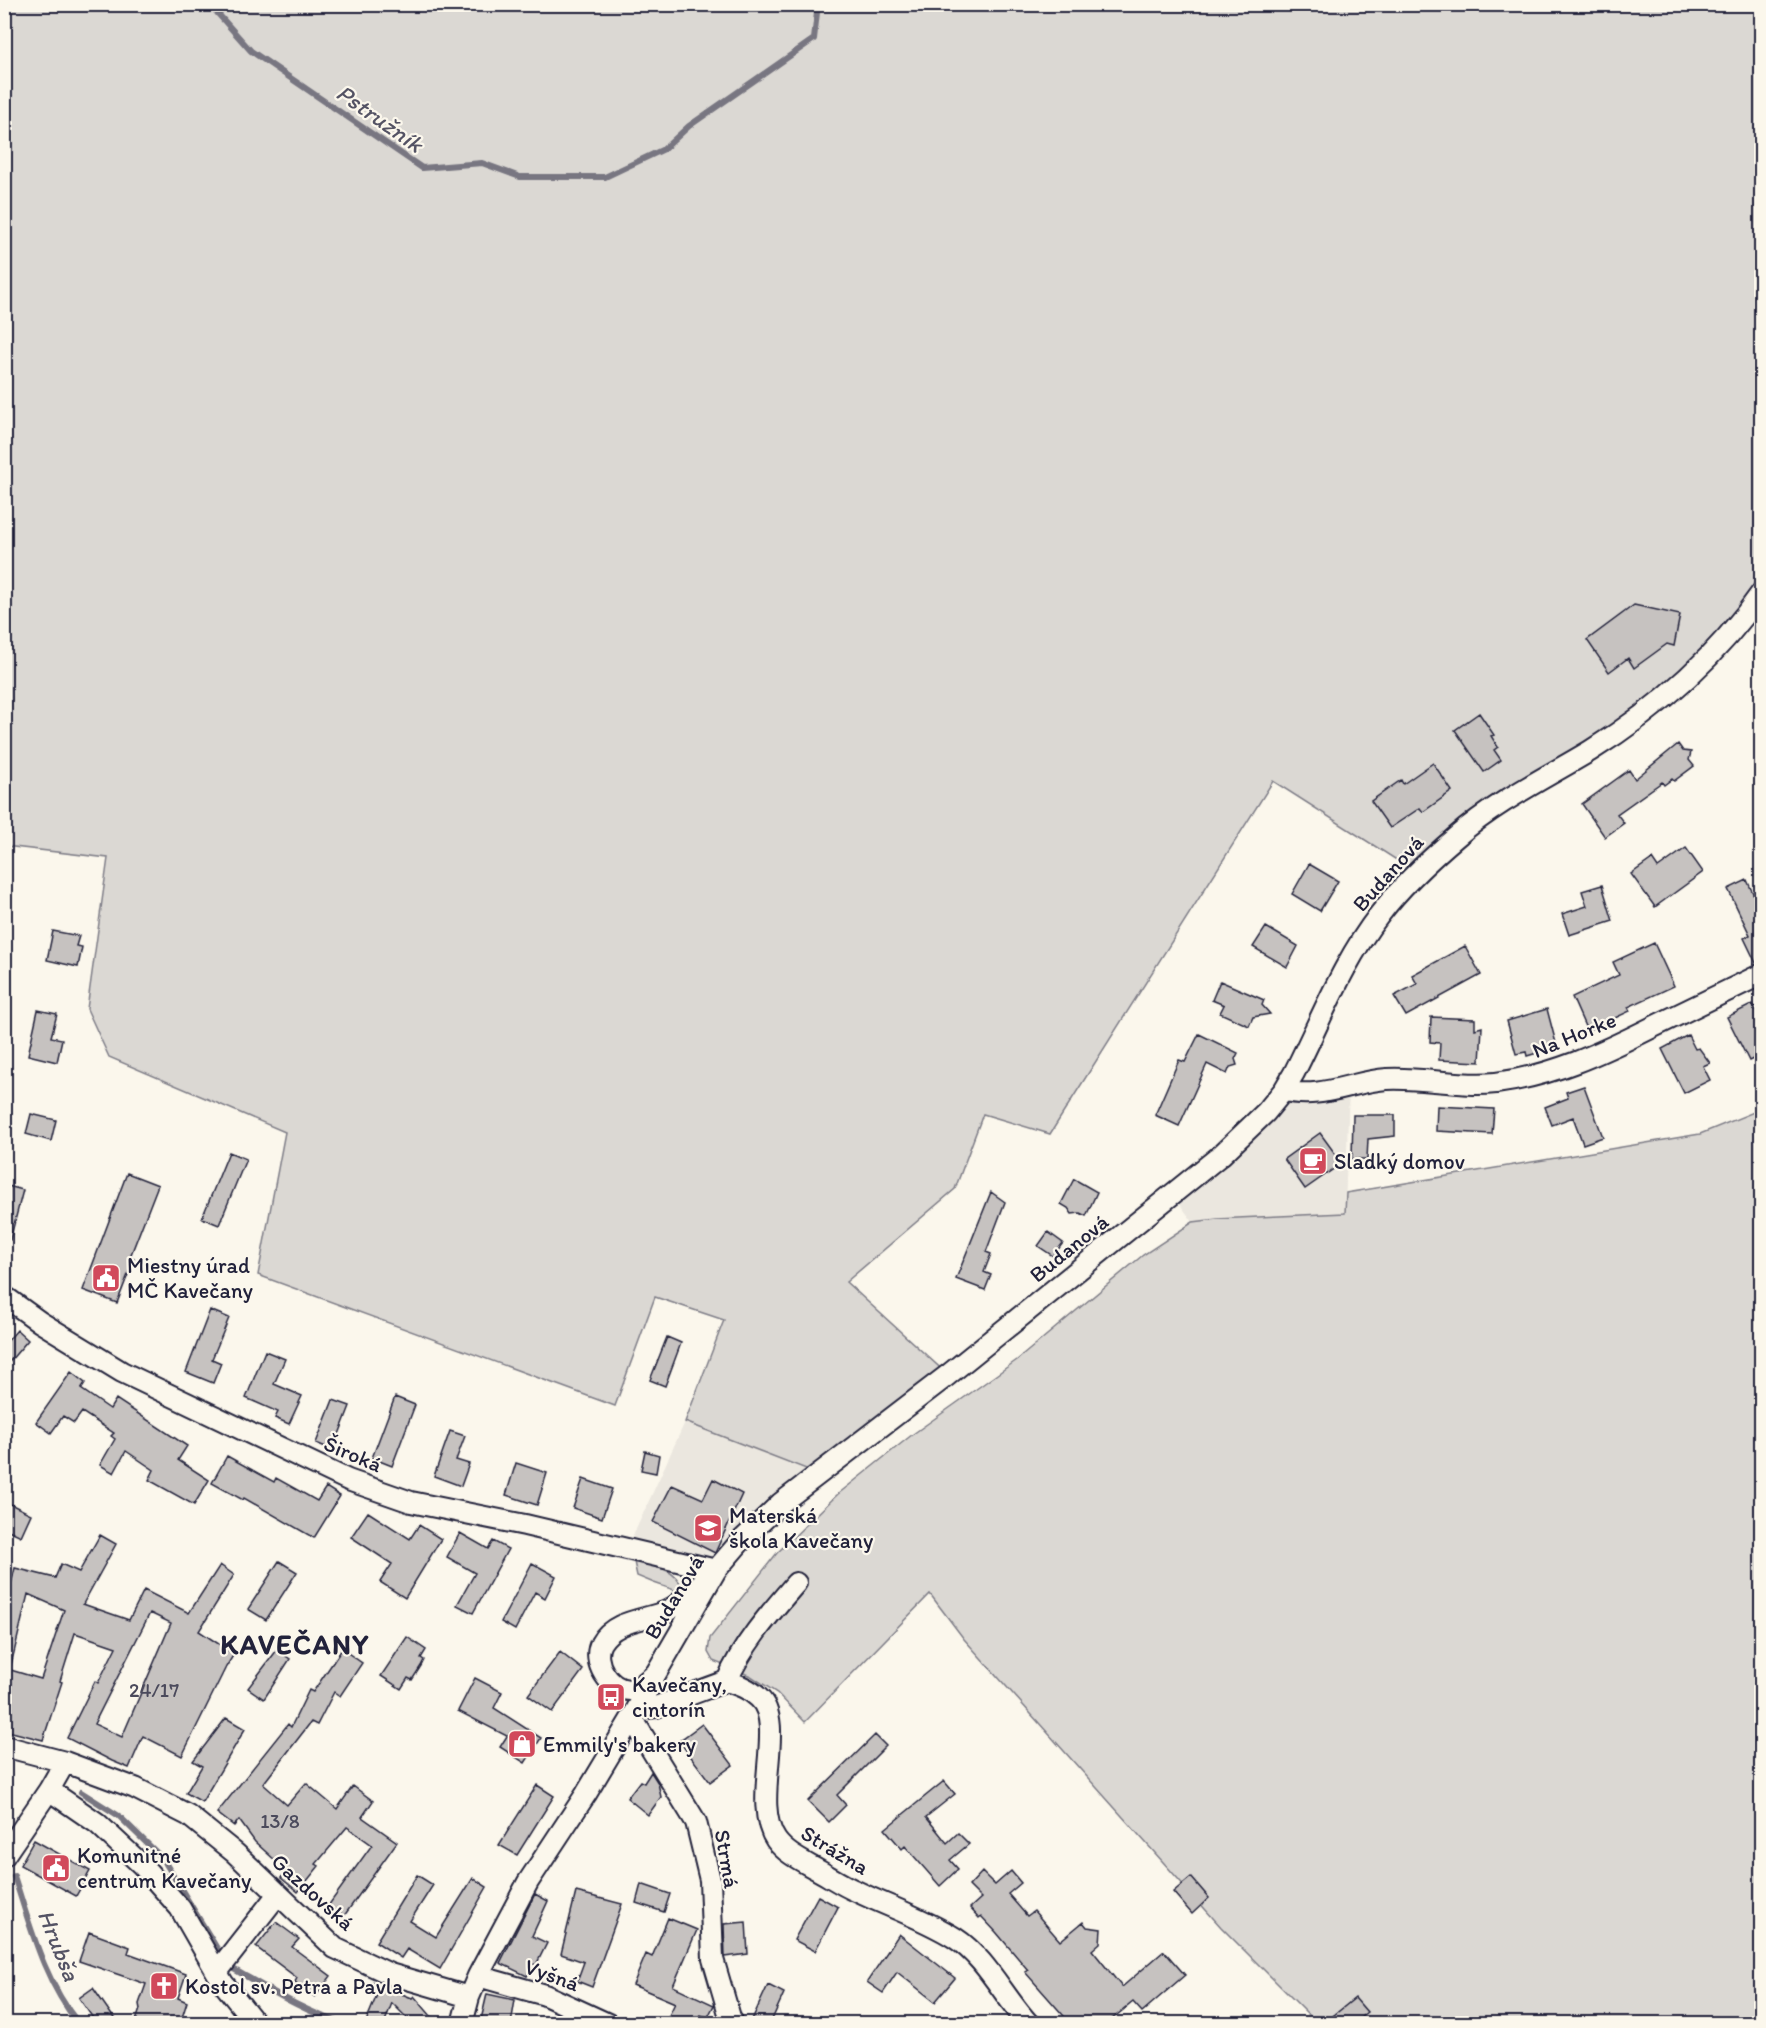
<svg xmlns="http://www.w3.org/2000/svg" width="1766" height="2028" viewBox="0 0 1766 2028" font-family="Itim,sans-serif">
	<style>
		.built { fill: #ebe7df }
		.green { fill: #dbd8d3; stroke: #7e7d87; stroke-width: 1.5 }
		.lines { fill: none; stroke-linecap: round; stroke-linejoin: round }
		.stream { stroke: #787681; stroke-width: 6 }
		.building { fill: #c6c2c0; stroke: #22223b; stroke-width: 1.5; fill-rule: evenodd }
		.minor-casing { stroke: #22223b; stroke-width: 24 }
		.minor { stroke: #fbf7ec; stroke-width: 20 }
		.labels { text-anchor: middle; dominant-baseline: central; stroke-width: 4.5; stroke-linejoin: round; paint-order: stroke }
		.number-label { font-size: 20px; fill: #4b4a5c }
		.street-label { font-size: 22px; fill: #22223b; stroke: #fbf7ec }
		.poi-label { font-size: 22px; fill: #22223b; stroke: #fbf7ec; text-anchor: start }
		.water-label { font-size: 24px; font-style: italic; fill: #545364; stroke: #fbf7ec }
		.district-label { font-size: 28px; font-weight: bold; letter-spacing: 1.5px; fill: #22223b; stroke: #fbf7ec }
	</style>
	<rect width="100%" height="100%" fill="#fbf7ec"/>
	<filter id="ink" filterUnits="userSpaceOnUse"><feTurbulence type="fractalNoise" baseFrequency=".0167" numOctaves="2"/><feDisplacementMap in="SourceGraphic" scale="12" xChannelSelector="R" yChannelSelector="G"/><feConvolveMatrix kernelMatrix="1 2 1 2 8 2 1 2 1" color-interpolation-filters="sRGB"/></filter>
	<g filter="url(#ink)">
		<!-- built -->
		<path class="built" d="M1349,1086L1345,1213L1217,1219L1193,1222L1173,1195L1284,1090Z
			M685,1422L819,1474L716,1570L627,1549Z"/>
		<!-- green -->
		<path class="green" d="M5,5H1761V592L1684,681L1417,873L1273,781L1050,1134L983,1114L955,1189L846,1282L948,1375L819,1474L685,1422L724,1320L655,1297L615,1406L258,1275L285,1132L109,1057L87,1009L108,858L5,846Z
			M1761,1109V2023H1317L1221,1927L964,1639L930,1594L805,1722L777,1693L751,1676L713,1661L708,1652L710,1638L777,1553L838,1494L913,1434L1017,1360L1143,1255L1193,1222L1217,1219L1345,1213L1346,1193L1700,1134Z
			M633,1557C648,1562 678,1570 682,1588L677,1591L654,1583L637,1576Z"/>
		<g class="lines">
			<!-- stream -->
			<path class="stream" d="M205,4L212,7L251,51L422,168L482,163L520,177H605L664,149L689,126L814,39L818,4
				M81,1792L119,1816L163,1859L221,1955
				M14,1876C31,1928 44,1981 79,2024
				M235,1970C270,1990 305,2012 344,2024"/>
		</g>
		<!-- building -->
		<path class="building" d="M1634,605L1680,615L1674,646L1667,644L1634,668L1628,658L1609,672L1587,640Z
			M1479,713L1494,735L1491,736L1498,747L1494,750L1501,760L1484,772L1455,730Z
			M1678,744L1683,751L1691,752L1689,760L1694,766L1674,781L1672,779L1664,785L1662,782L1617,814L1624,823L1605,837L1582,804L1629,770L1635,779Z
			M1433,763L1452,791L1423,812L1420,808L1390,828L1371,801L1401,780L1403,784Z
			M1686,848L1703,872L1655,907L1631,874L1652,859L1658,868Z
			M1309,864L1338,881L1320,911L1292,894Z
			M1747,880L1761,911V962L1756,963L1744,938L1750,935L1728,889Z
			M1602,885L1613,921L1569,935L1562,914L1587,906L1582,891Z
			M1266,927L1298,946L1287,967L1253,947Z
			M53,931L79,936L76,946L82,947L78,967L47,960Z
			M1654,943L1674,986L1628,1007L1630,1011L1587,1031L1572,997L1619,975L1613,962Z
			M1465,946L1481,975L1406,1016L1394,996L1417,984L1412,975Z
			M1220,981L1264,1000L1262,1005L1270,1014L1253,1017L1249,1026L1220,1013L1224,1005L1212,1000Z
			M1753,1004L1761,1021V1055L1749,1061L1727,1017Z
			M1547,1009L1557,1047L1527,1056L1526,1052L1516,1054L1507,1021Z
			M38,1010L57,1014L51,1037L62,1039L57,1062L28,1055Z
			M1431,1017L1475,1019V1029L1482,1027L1480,1062L1439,1060L1440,1043L1430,1042Z
			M1199,1034L1238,1053L1235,1059L1237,1065L1230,1067L1227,1074L1207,1064L1179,1126L1155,1115L1179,1060L1185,1062Z
			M1688,1035L1695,1049L1699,1048L1710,1063L1703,1066L1710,1080L1684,1093L1662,1049Z
			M1584,1086L1603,1137L1583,1144L1573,1117L1552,1125L1545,1107L1568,1098L1566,1092Z
			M1437,1106L1494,1109L1492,1134L1436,1131Z
			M31,1114L56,1120L51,1141L26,1134Z
			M1353,1115H1395V1136L1368,1139L1367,1159H1352Z
			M1320,1133L1342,1163L1305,1189L1284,1159Z
			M229,1152L246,1159L219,1225L202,1218Z
			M127,1173L158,1185L130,1257L134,1259L117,1303L83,1290Z
			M1074,1179L1097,1192L1086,1216L1080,1213L1072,1214L1068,1208L1061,1204Z
			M4,1185L23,1190L10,1240H4Z
			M991,1192L1005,1202L986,1252L991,1254L984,1272L991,1275L985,1290L956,1279Z
			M1048,1232L1063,1243L1053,1256L1038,1246Z
			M210,1310L229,1318L212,1359L221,1363L213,1383L186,1372Z
			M17,1330L28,1340L4,1368V1345Z
			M667,1337L681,1343L665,1386L650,1380Z
			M265,1351L285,1359L274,1384L302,1396L289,1424L275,1418L278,1412L246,1398Z
			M71,1372L85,1383L81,1389L110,1409L116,1399L187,1446L178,1460L209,1480L194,1505L149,1480L154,1470L126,1451L114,1473L100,1465L115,1439L111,1436L114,1433L82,1412L74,1423L63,1416L51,1433L36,1422Z
			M395,1397L415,1405L392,1466L372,1458Z
			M333,1400L350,1406L333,1450L316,1443Z
			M450,1431L465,1436L456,1460L469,1464L461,1486L434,1476Z
			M645,1451L659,1455L656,1473L641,1470Z
			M227,1456L274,1482L276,1478L317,1501L326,1487L340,1496L314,1538L244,1498L243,1500L212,1483Z
			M516,1463L547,1473L537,1505L506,1495Z
			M583,1479L612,1489L602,1518L573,1508Z
			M713,1479L742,1494L715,1553L653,1522L672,1485L703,1499Z
			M4,1501L31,1514L21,1536L4,1528Z
			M368,1512L410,1539L419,1525L441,1539L405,1598L380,1582L392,1564L351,1537Z
			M460,1533L488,1549L493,1541L508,1549L473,1613L457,1605L475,1573L447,1557Z
			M100,1535L116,1544L83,1604L129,1620L144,1590L189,1613L220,1565L234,1575L199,1631L234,1654L226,1667L182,1756L143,1736L129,1768L112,1761L67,1738L95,1681L98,1683L116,1647L75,1633L60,1681L62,1682L43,1740L4,1730V1668L41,1679L64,1610L28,1594L11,1665L4,1664V1612L15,1568L55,1578L61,1564L79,1572ZM150,1613L171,1623L122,1737L94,1724Z
			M279,1561L297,1572L266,1620L248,1609Z
			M532,1563L556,1576L545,1598L535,1592L515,1630L501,1622Z
			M407,1637L426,1650L421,1658L424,1660L421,1666L412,1680L408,1678L401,1689L381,1676Z
			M342,1649L362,1663L340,1696L334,1692L317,1725L311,1722L263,1784L287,1805L306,1783L337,1809L353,1786L373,1801L362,1817L397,1842L344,1916L328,1906L372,1845L347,1827L316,1864L319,1866L298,1892L281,1878L287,1871L255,1842L239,1820L234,1826L217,1813L288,1724L291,1727L309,1690L313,1692Z
			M277,1650L290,1659L264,1699L248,1688Z
			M560,1652L583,1670L552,1712L528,1695Z
			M475,1678L502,1692L494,1708L541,1738L525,1763L500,1747L507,1736L458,1711Z
			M226,1718L245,1729L202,1802L186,1793L202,1766L193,1761Z
			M702,1724L733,1765L710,1782L679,1741Z
			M875,1735L886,1746L837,1795L846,1805L829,1822L808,1801Z
			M651,1772L658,1783L661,1797L648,1815L627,1798L640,1781L644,1783Z
			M944,1781L955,1794L926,1817L947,1843L958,1833L969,1844L950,1860L958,1869L940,1886L905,1846L902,1849L885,1829Z
			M537,1785L554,1796L517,1855L499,1845Z
			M34,1840L90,1871L76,1896L20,1865Z
			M1011,1871L1021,1883L1008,1894L1027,1916L1034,1911L1060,1941L1083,1922L1087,1927L1101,1929L1100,1943L1092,1950L1122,1987L1164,1951L1185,1975L1142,2012L1133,2002L1106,2024H1071L1025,1972L1028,1970L996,1932L981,1916L979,1918L970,1908L981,1898L969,1886L982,1872L995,1885Z
			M417,1875L433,1885L410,1921L436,1937L473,1878L487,1887L440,1969L407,1949L401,1958L376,1942Z
			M1191,1877L1209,1898L1192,1914L1173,1892Z
			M641,1884L670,1894L664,1912L636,1903Z
			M576,1892L622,1904L592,1987L577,1981L584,1962L561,1954Z
			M535,1894L548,1901L532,1936L547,1943L536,1965L533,1964L527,1976L500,1963Z
			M818,1896L838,1907L815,1951L794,1940Z
			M668,1918L697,1930L673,1986L714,2005L708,2017L700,2015L697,2024H665L675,2003L633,1985L646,1954L652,1957Z
			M276,1922L299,1939L292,1947L331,1976L315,1997L295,1982L297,1978L256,1947Z
			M746,1922L748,1954L725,1957L724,1924Z
			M89,1932L130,1947L128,1953L186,1974L178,1998L187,2002L180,2024H135L140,2009L139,2004L146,1984L79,1961Z
			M899,1934L955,1978L935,2002L897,1972L883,1993L867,1982Z
			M372,1982L412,1998L414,1996L438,2024H413L392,2003L384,2024H365L379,1990Z
			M768,1985L784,1993L770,2024H750Z
			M93,1988L118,2024H97L79,1998Z
			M487,1994L515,2000L511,2024H480Z
			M1355,1998L1367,2012L1353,2024H1323Z"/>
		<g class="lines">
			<!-- minor casing -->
			<g class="minor-casing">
				<path id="minor" d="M1284,1090C1318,1101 1353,1081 1387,1079C1424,1077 1460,1087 1496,1083C1552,1076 1601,1053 1651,1028C1688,1010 1725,992 1762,974
					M4,1296L40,1322L122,1372L348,1480L411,1502L525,1525L716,1570
					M654,1675C648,1680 639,1689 631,1690C609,1691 591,1661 601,1643C614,1620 646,1620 667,1611C680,1604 692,1592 703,1582
					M727,1681C742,1645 771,1612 796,1583
					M637,1709L656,1707L727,1681C739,1685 750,1689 759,1698C787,1724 750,1802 776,1840C785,1853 802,1861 816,1869C829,1876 842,1885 856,1891C889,1907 923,1918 955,1938C986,1958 1004,1997 1029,2024
					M632,1718L696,1822L710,1880L713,1959L732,2024
					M4,1746L65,1762L135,1788L188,1815L235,1853L335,1948L390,1974L469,1997
					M49,1790L97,1823L142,1865L180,1908L223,1983L256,2024
					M4,1856L49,1790L65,1762
					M217,1972L278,1894
					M478,1976L545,1995L608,2024
					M462,2024L469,1997L478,1976L528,1882L586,1794L637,1709L655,1675L716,1570L740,1542L781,1503L948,1375L1221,1155L1266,1112L1284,1090L1294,1073C1321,1020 1343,961 1380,914C1402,885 1429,860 1456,837C1496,802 1545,778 1590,751C1656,710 1717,657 1762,592"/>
			</g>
			<!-- minor -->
			<use href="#minor" class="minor"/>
		</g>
	</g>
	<!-- icons -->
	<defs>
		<g id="cafe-square" transform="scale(1.5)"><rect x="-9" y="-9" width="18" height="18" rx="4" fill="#d1495b" stroke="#fbf7ec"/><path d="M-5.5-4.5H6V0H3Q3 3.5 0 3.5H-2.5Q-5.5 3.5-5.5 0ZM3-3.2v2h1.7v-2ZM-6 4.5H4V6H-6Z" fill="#fff"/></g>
		<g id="civic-square" transform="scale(1.5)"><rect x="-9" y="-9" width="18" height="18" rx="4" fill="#d1495b" stroke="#fbf7ec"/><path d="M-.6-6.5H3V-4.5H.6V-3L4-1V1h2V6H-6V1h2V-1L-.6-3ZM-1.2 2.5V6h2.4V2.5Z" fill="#fff"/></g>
		<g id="school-square" transform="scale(1.5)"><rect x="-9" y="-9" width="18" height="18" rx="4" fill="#d1495b" stroke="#fbf7ec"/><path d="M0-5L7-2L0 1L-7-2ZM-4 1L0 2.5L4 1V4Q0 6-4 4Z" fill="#fff"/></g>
		<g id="bus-square" transform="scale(1.5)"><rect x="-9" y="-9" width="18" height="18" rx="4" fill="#d1495b" stroke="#fbf7ec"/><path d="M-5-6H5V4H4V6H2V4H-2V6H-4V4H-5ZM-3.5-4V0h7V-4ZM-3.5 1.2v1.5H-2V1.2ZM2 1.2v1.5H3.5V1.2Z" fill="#fff"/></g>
		<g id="shop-square" transform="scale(1.5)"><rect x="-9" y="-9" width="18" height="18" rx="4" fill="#d1495b" stroke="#fbf7ec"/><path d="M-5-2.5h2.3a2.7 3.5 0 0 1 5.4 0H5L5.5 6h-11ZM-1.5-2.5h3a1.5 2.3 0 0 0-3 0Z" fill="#fff"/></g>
		<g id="church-square" transform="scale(1.5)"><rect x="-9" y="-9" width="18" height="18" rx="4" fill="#d1495b" stroke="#fbf7ec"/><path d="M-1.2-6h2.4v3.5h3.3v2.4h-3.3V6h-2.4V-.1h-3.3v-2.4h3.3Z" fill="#fff"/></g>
	</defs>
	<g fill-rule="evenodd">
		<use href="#cafe-square" x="1313" y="1161"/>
		<use href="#civic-square" x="106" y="1278"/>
		<use href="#school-square" x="708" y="1528"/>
		<use href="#bus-square" x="611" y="1697"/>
		<use href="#shop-square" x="522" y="1744"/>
		<use href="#civic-square" x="56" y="1868"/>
		<use href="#church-square" x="164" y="1986"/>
	</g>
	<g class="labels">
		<!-- number labels -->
		<g class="number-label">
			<text x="154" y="1690">24/17</text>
			<text x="280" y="1821">13/8</text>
		</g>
		<!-- street labels -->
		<g class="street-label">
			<text transform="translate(1388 873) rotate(-48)">Budanová</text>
			<text transform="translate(1574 1035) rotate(-22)">Na Horke</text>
			<text transform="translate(1069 1248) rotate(-39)">Budanová</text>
			<text transform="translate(353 1454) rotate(23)">Široká</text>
			<text transform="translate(674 1597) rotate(-59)">Budanová</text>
			<text transform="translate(835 1850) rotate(31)">Strážna</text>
			<text transform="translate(727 1859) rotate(80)">Strmá</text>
			<text transform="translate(313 1892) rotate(42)">Gazdovská</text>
			<text transform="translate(552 1975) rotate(20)">Vyšná</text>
		</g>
		<!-- poi labels -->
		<g class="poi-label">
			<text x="1334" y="1161">Sladký domov</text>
			<text x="127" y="1265">Miestny úrad<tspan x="127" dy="25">MČ Kavečany</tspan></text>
			<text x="729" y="1515">Materská<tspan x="729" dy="25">škola Kavečany</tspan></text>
			<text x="632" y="1684">Kavečany,<tspan x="632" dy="25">cintorín</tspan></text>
			<text x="543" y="1744">Emmily's bakery</text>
			<text x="77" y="1855">Komunitné<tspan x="77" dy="25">centrum Kavečany</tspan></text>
			<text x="185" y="1986">Kostol sv. Petra a Pavla</text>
		</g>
		<!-- water labels -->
		<g class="water-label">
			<text transform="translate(380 118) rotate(35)">Pstružník</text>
			<text transform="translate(59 1945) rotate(68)">Hrubša</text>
		</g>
		<!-- district labels -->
		<g class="district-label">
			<text x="295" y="1644">KAVEČANY</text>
		</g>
	</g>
	<!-- margin -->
	<rect width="1766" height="2028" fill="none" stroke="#fbf7ec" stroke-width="24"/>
	<rect x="12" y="12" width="1742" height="2004" fill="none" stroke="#22223b" stroke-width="2" filter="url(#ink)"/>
</svg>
